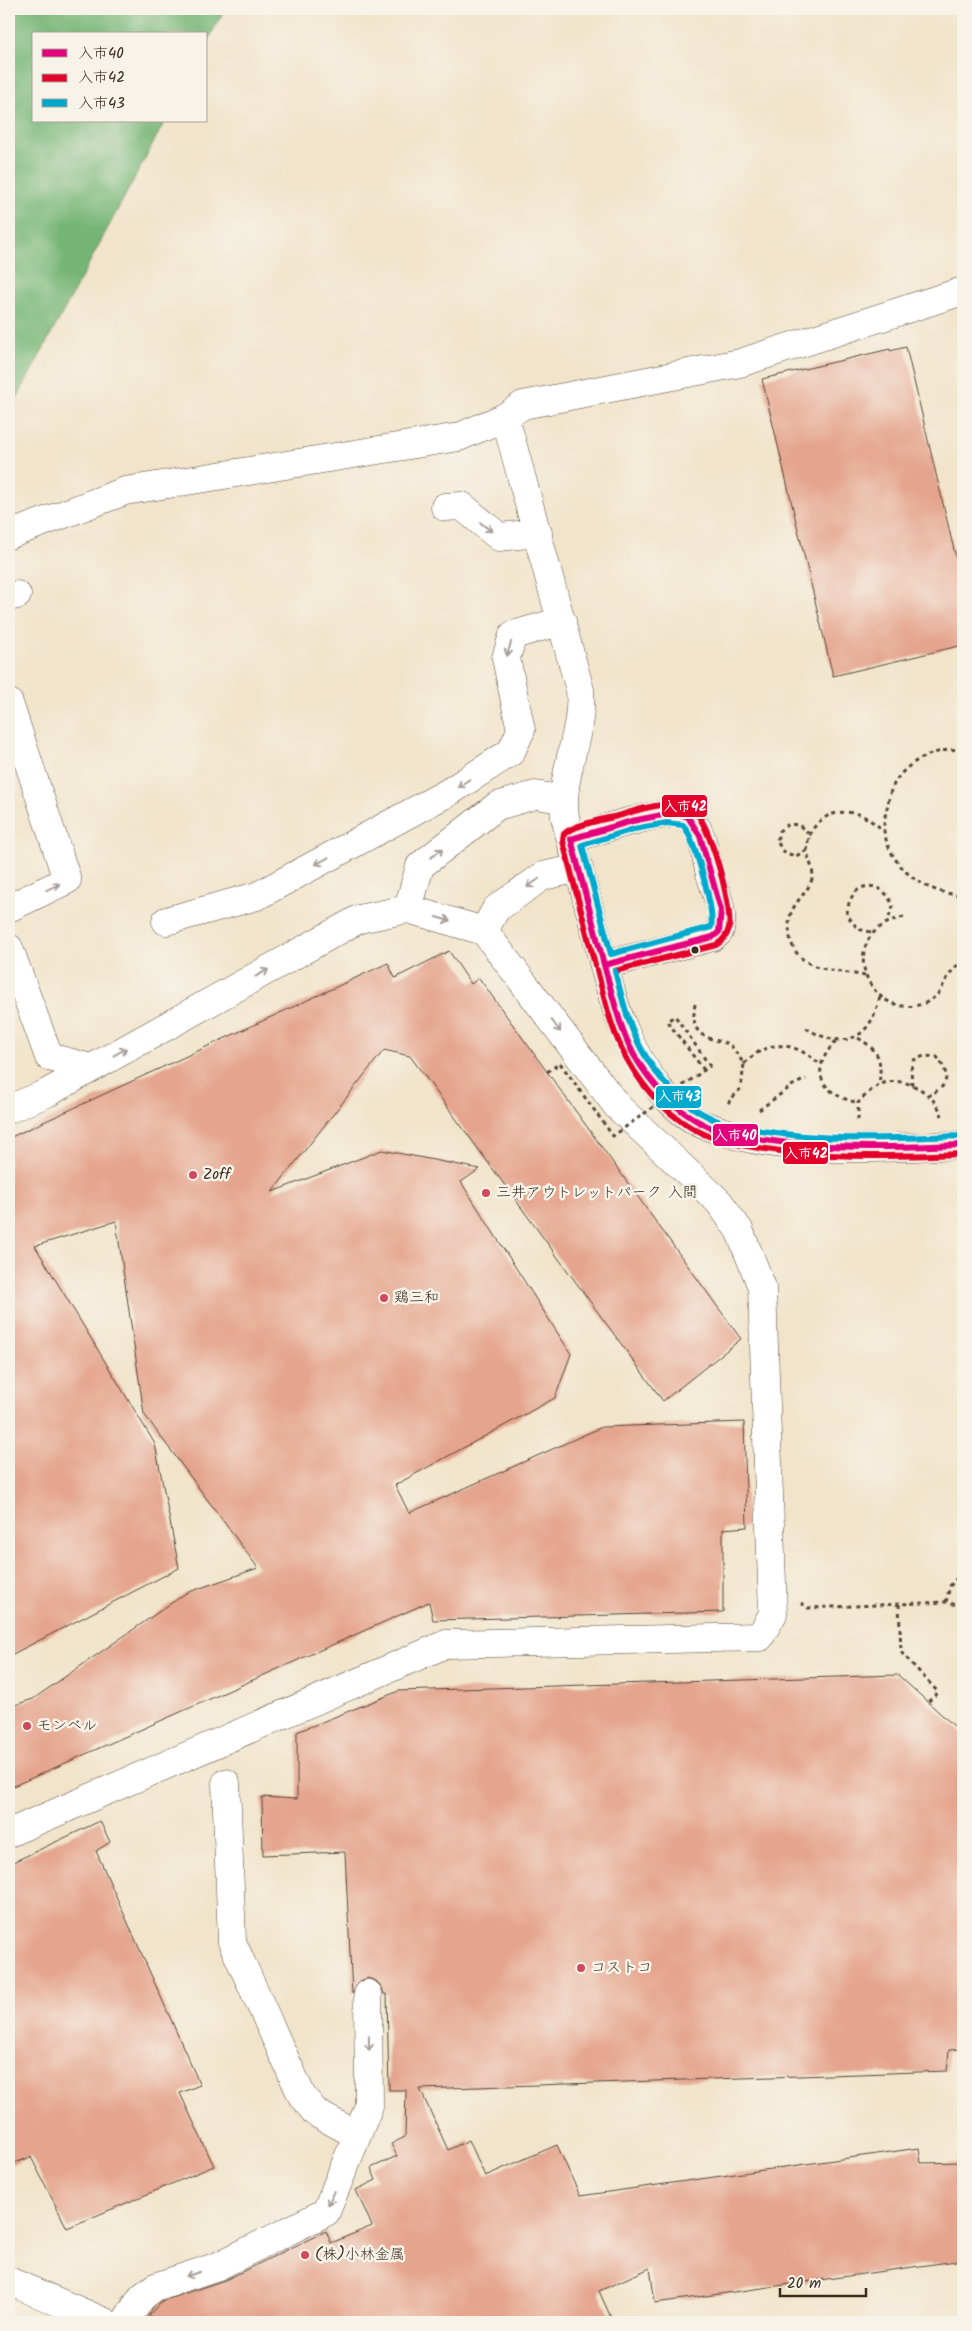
<svg xmlns="http://www.w3.org/2000/svg" width="972" height="2331" viewBox="0 0 972 2331" font-family="Kalam,'Klee One',sans-serif">
	<style>
		.forest { fill: #74b576; stroke: #58704a }
		.building { fill: #e5a48d }
		.lines { fill: none; stroke-linecap: round; stroke-linejoin: round }
		.minor-casing { stroke: #564638; stroke-width: 29 }
		.path { stroke: #564638; stroke-width: 3; stroke-dasharray: 4 4; stroke-linecap: butt }
		.minor { stroke: #fff; stroke-width: 28 }
		.path-bridge { stroke: #564638; stroke-width: 3; stroke-dasharray: 4 4; stroke-linecap: butt }
		.bus-1-casing { stroke: #f7f3e8; stroke-width: 10 }
		.bus-2-casing { stroke: #f7f3e8; stroke-width: 10 }
		.bus-3-casing { stroke: #f7f3e8; stroke-width: 10 }
		.bus-1 { stroke: #e5007d; stroke-width: 6 }
		.bus-2 { stroke: #e4002b; stroke-width: 6 }
		.bus-3 { stroke: #00a9ce; stroke-width: 6 }
		.oneway { stroke: #a79f9a }
		.bus-dot { fill: #3b2a1e; stroke: #f7f3e8; stroke-width: 2 }
		.poi-dot { fill: #d1495b; stroke: #f7f3e8; stroke-width: 2 }
		.labels { text-anchor: middle; dominant-baseline: central; stroke-width: 5; stroke-linejoin: round; paint-order: stroke }
		.poi-label { font-size: 15px; fill: #3b2a1e; stroke: #f7f3e8; text-anchor: start }
		.line-badge { stroke: #f7f3e8; stroke-width: 2 }
		.badge-label { font-size: 14px; text-anchor: middle; font-weight: bold; fill: #fff }
	</style>
	<rect width="100%" height="100%" fill="#f7f3e8"/>
	<filter id="ink" filterUnits="userSpaceOnUse"><feTurbulence type="fractalNoise" baseFrequency=".02" numOctaves="2"/><feDisplacementMap in="SourceGraphic" scale="10" xChannelSelector="R" yChannelSelector="G"/><feConvolveMatrix kernelMatrix="1 2 1 2 8 2 1 2 1" color-interpolation-filters="sRGB"/></filter>
	<filter id="wash" filterUnits="userSpaceOnUse"><feTurbulence type="fractalNoise" baseFrequency=".0096" numOctaves="4" result="noise"/><feDisplacementMap in="SourceGraphic" scale="20" xChannelSelector="R" yChannelSelector="G"/><feGaussianBlur stdDeviation="1.12" result="paint"/><feColorMatrix in="noise" values="0 0 0 0 0 0 0 0 0 0 0 0 0 0 0 0 0 1.4 0 .05"/><feComposite in="paint" operator="in"/></filter>
	<g filter="url(#wash)">
		<rect width="100%" height="100%" fill="#f1e4ca"/>
		<!-- forest -->
		<path class="forest" d="M9,9H225L206,44V34H34V121H165L9,413Z"/>
		<g id="blocks">
			<!-- building -->
			<path class="building" d="M906,347L963,588V645L833,676L762,379L890,349V351Z
				M449,951L471,984L479,978L741,1339L663,1401L410,1056L384,1050L272,1192L382,1150L480,1169L461,1182L571,1354L555,1398L395,1485L409,1513L602,1427L744,1422L747,1527L723,1529V1612L433,1620L429,1602L9,1788V1707L33,1699L186,1593L258,1568L144,1414L116,1221L35,1246L155,1444L179,1568L9,1656V1138L388,963L395,978Z
				M898,1675L963,1734V2049L949,2050L947,2071L420,2089L448,2150L469,2140L485,2176L557,2145L580,2196L919,2148L921,2163L963,2162V2260L655,2303L650,2268L599,2291L613,2322H162L148,2316L162,2301L225,2280L326,2231L331,2243L372,2226L356,2190L376,2180L371,2168L397,2156L391,2144L405,2137L406,2090H389L387,1994H384L382,1987L376,1981L368,1978L360,1981L352,1994L345,1852L263,1855L262,1797L297,1799V1732L399,1691Z
				M100,1821L110,1842L96,1851L200,2085L180,2093L214,2166L67,2228L31,2157L9,2165V1864Z"/>
		</g>
	</g>
	<g filter="url(#ink)">
		<use href="#blocks" fill-opacity="0" stroke="#564638" stroke-width="1"/>
		<g class="lines">
			<!-- minor casing -->
			<g class="minor-casing">
				<path id="minor" d="M505,417L580,690C584,733 559,774 565,817C574,854 585,890 594,927C611,990 618,1038 660,1090C672,1104 687,1118 704,1125C782,1156 881,1148 963,1145
					M445,507L462,506L499,537L538,533
					M9,535L125,491L459,437L505,417L523,405L740,363L963,291
					M9,597L17,595
					M9,703L67,880L9,908
					M571,839C591,833 674,804 688,817C703,829 705,856 710,873C715,891 726,914 719,932L713,937L604,965
					M408,909L420,866L497,806L535,795L562,799
					M166,921L257,896L449,792L511,752L521,730L506,658L513,635L562,621
					M484,931L496,909L543,876L579,868
					M9,948L49,1057L91,1068
					M9,1109L47,1093L359,919L408,909L484,931L617,1106L719,1202L739,1230L762,1287L773,1614L760,1637L446,1644L9,1833
					M226,1783L232,1942L302,2096L316,2113L357,2135
					M9,2281L105,2322
					M125,2322L142,2297L155,2287L218,2266L326,2212L369,2106L368,1994"/>
			</g>
			<!-- path -->
			<path class="path" d="M963,750C937,747 905,761 893,786C890,791 889,799 888,804C886,812 883,823 884,831C891,869 925,894 963,895
				M807,850L796,856L785,853L777,842L779,831L789,824L799,825L808,833L809,839
				M904,917C830,933 869,1025 925,1003C943,995 942,983 952,971C955,967 960,964 963,960
				M871,932L858,929L847,915C848,882 881,875 893,906L888,920
				M865,976C836,969 797,973 790,937C789,929 788,919 792,911C797,899 808,892 812,879C815,869 807,859 807,849C808,821 833,807 858,814C867,817 876,825 884,830
				M695,1004C690,1036 703,1037 730,1044L744,1064L741,1088L728,1103
				M806,1028C845,1052 871,1039 880,996
				M858,1038C880,1051 882,1060 879,1085
				M836,1041C807,1072 822,1094 858,1103
				M744,1064C770,1037 795,1042 821,1065
				M704,1070L667,1021L675,1016L710,1066
				M912,1085L911,1069L914,1060L924,1056L937,1057C950,1074 950,1086 929,1095
				M759,1110L793,1085L806,1079
				M858,1120V1103C864,1097 871,1089 879,1085C903,1073 935,1093 942,1116
				M946,1602L950,1586L963,1571
				M801,1603L808,1608L946,1602L963,1607
				M899,1604L901,1652L938,1692L928,1702"/>
			<!-- minor -->
			<use href="#minor" class="minor"/>
			<!-- path-bridge -->
			<path class="path-bridge" d="M547,1072L560,1063L613,1136L710,1066"/>
			<!-- bus-1 casing -->
			<g class="bus-1-casing">
				<path id="bus-1" d="M667,814H680L688,817L700,836L721,910L719,932L713,937L604,965L571,839L632,821Z
					M604,965C613,996 619,1027 634,1055C651,1084 676,1112 707,1126C722,1133 741,1136 758,1139C826,1150 895,1147 963,1145"/>
			</g>
			<!-- bus-2 casing -->
			<g class="bus-2-casing">
				<path id="bus-2" d="M595,965L563,841L564,834C573,825 604,819 618,816C638,810 673,797 693,810C709,820 733,908 729,928C727,936 723,941 716,945L615,971
					M597,970C605,1000 611,1031 627,1059C644,1090 671,1120 704,1134C721,1142 741,1145 759,1148C827,1159 895,1156 963,1154"/>
			</g>
			<!-- bus-3 casing -->
			<g class="bus-3-casing">
				<path id="bus-3" d="M667,823L683,825C694,836 715,911 711,927L611,954L582,845L634,829Z
					M615,971C622,998 628,1025 642,1050C657,1078 682,1105 711,1118C727,1126 745,1128 762,1131C829,1142 896,1138 963,1136"/>
			</g>
			<!-- bus-1 -->
			<use href="#bus-1" class="bus-1"/>
			<!-- bus-2 -->
			<use href="#bus-2" class="bus-2"/>
			<!-- bus-3 -->
			<use href="#bus-3" class="bus-3"/>
		</g>
		<!-- one-way arrows -->
		<defs><path id="oneway-shaft" d="M-6 0H5M1.5-3L5.5 0L1.5 3" fill="none" stroke-width="1.6" stroke-linecap="round" stroke-linejoin="round" transform="scale(1.25)"/></defs>
		<g class="oneway">
			<use href="#oneway-shaft" transform="translate(486 527) rotate(38)"/>
			<use href="#oneway-shaft" transform="translate(509 649) rotate(107)"/>
			<use href="#oneway-shaft" transform="translate(464 783) rotate(146)"/>
			<use href="#oneway-shaft" transform="translate(437 853) rotate(-38)"/>
			<use href="#oneway-shaft" transform="translate(322 861) rotate(151)"/>
			<use href="#oneway-shaft" transform="translate(533 883) rotate(145)"/>
			<use href="#oneway-shaft" transform="translate(53 887) rotate(-25)"/>
			<use href="#oneway-shaft" transform="translate(443 919) rotate(16)"/>
			<use href="#oneway-shaft" transform="translate(262 973) rotate(-29)"/>
			<use href="#oneway-shaft" transform="translate(556 1026) rotate(53)"/>
			<use href="#oneway-shaft" transform="translate(120 1052) rotate(-29)"/>
			<use href="#oneway-shaft" transform="translate(369 2043) rotate(89)"/>
			<use href="#oneway-shaft" transform="translate(331 2198) rotate(111)"/>
			<use href="#oneway-shaft" transform="translate(193 2274) rotate(162)"/>
		</g>
	</g>
	<!-- markers -->
	<circle class="bus-dot" cx="695" cy="950" r="4.5"/>
	<g class="poi-dot">
		<circle cx="193" cy="1175" r="5"/>
		<circle cx="486" cy="1193" r="5"/>
		<circle cx="384" cy="1298" r="5"/>
		<circle cx="27" cy="1726" r="5"/>
		<circle cx="581" cy="1968" r="5"/>
		<circle cx="305" cy="2255" r="5"/>
	</g>
	<g class="labels">
		<!-- poi labels -->
		<g class="poi-label">
			<text x="203" y="1175">Zoff</text>
			<text x="496" y="1193">三井アウトレットパーク 入間</text>
			<text x="394" y="1298">鶏三和</text>
			<text x="37" y="1726">モンベル</text>
			<text x="591" y="1968">コストコ</text>
			<text x="315" y="2255">(株)小林金属</text>
		</g>
	</g>
	<g class="line-badge">
		<rect x="661" y="794" width="47" height="24" rx="5" fill="#e4002b"/>
		<rect x="655" y="1085" width="47" height="24" rx="5" fill="#00a9ce"/>
		<rect x="712" y="1123" width="47" height="24" rx="5" fill="#e5007d"/>
		<rect x="782" y="1141" width="47" height="24" rx="5" fill="#e4002b"/>
	</g>
	<g class="badge-label">
		<text x="685" y="811">入市42</text>
		<text x="679" y="1101">入市43</text>
		<text x="735" y="1140">入市40</text>
		<text x="806" y="1158">入市42</text>
	</g>
	<!-- margin -->
	<rect width="972" height="2331" fill="none" stroke="#f7f3e8" stroke-width="30"/>
	<!-- legend -->
	<rect x="32" y="32" width="175" height="90" fill="#f7f3e8" stroke="#aca397"/>
	<rect x="42" y="49" width="25" height="8" fill="#e5007d" stroke="#aca397"/>
	<text x="78" y="58" font-size="15" fill="#3b2a1e">入市40</text>
	<rect x="42" y="74" width="25" height="8" fill="#e4002b" stroke="#aca397"/>
	<text x="78" y="82" font-size="15" fill="#3b2a1e">入市42</text>
	<rect x="42" y="99" width="25" height="8" fill="#00a9ce" stroke="#aca397"/>
	<text x="78" y="108" font-size="15" fill="#3b2a1e">入市43</text>
	<!-- scale -->
	<path d="M780 2288v8h86v-8" fill="none" stroke="#3b2a1e" stroke-width="2.5"/>
	<text x="787" y="2288" font-size="15" fill="#3b2a1e" stroke="#f7f3e8" stroke-width="4" paint-order="stroke">20 m</text>
</svg>
